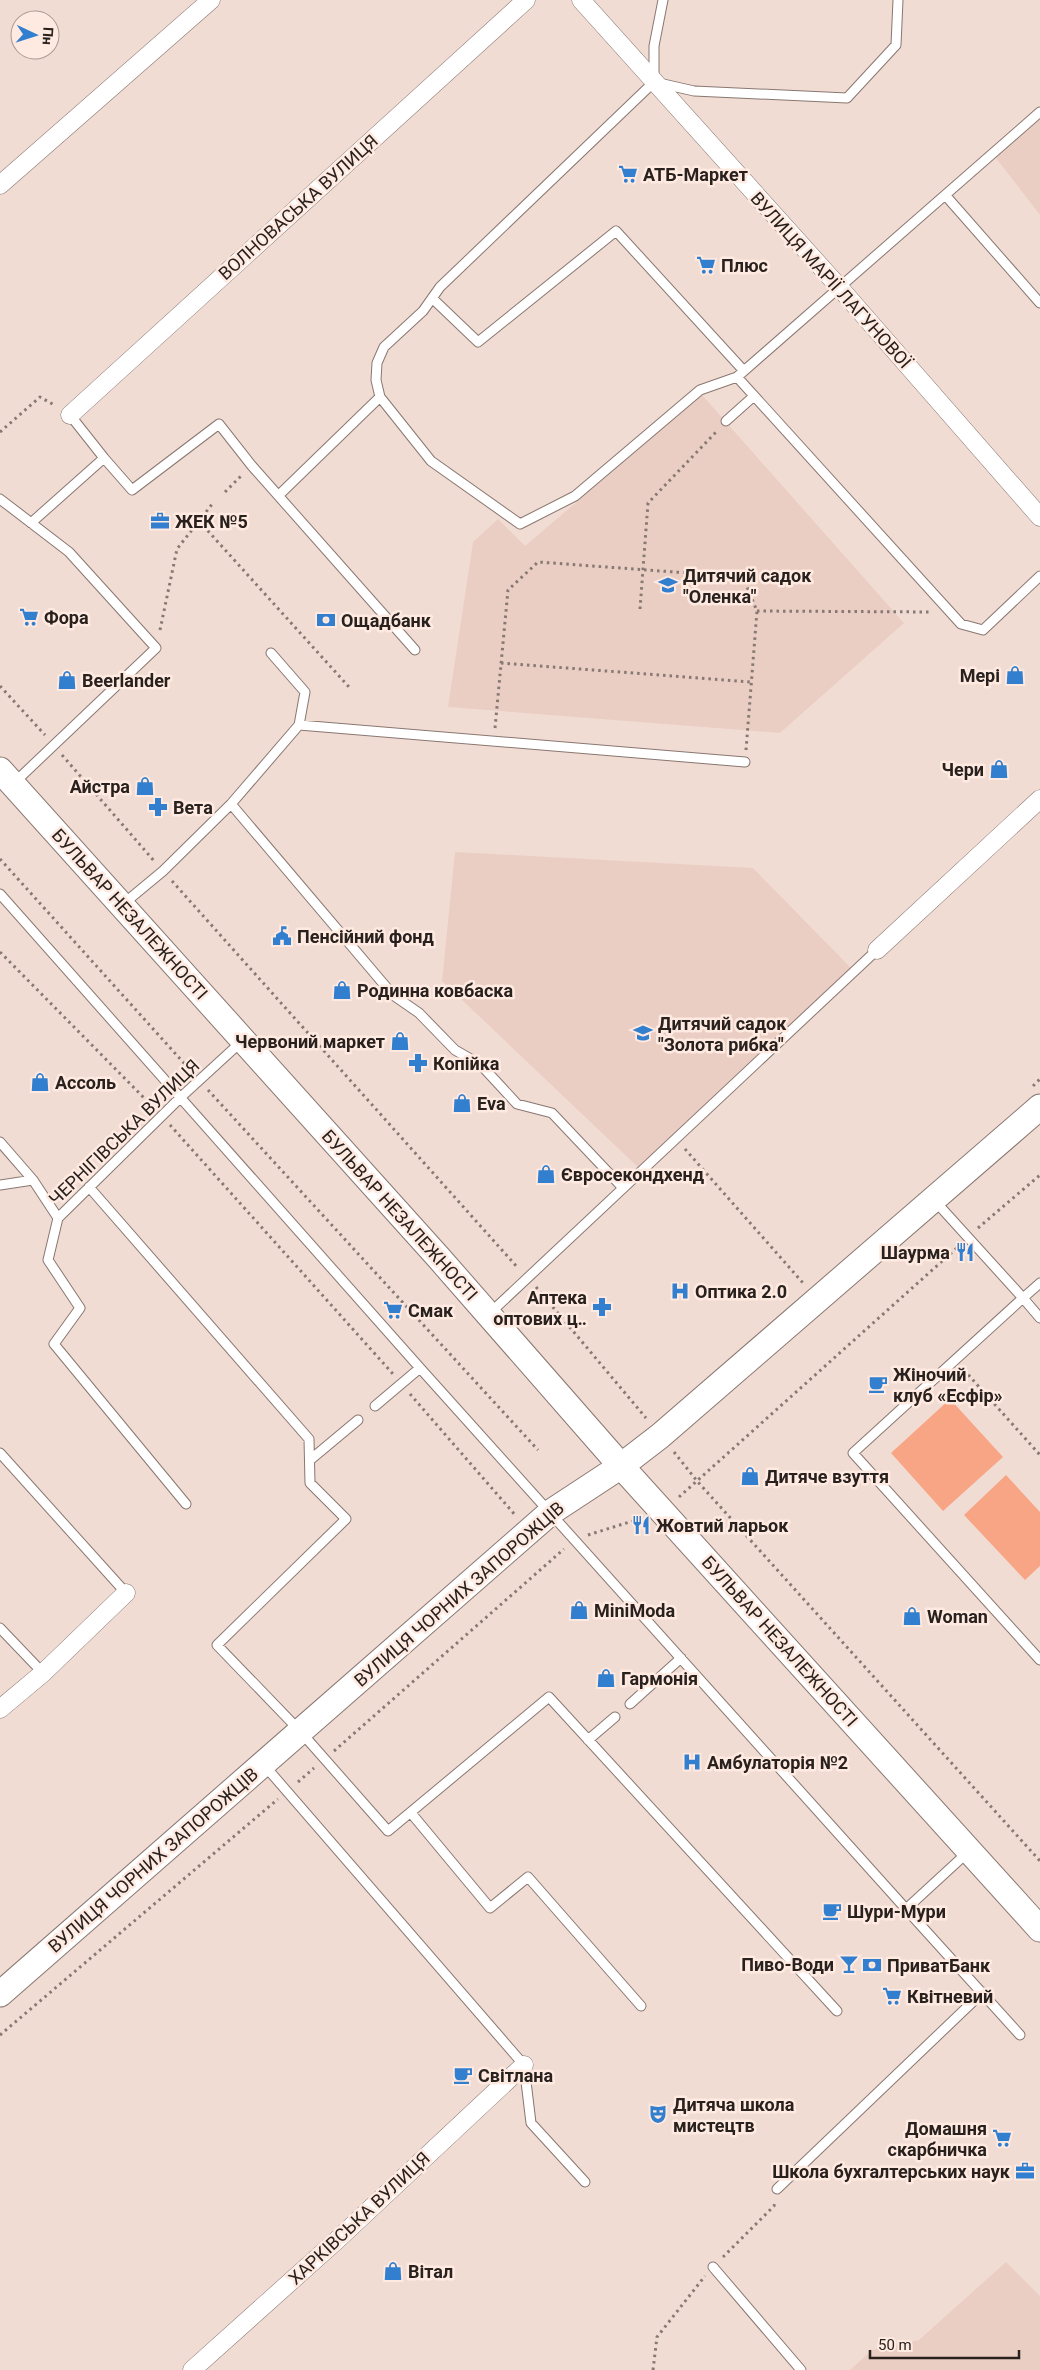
<svg xmlns="http://www.w3.org/2000/svg" width="1040" height="2370" viewBox="0 0 1040 2370" font-family="Roboto,sans-serif">
	<style>
		.built { fill: #ebcec3 }
		.green { fill: #f7a585 }
		.lines { fill: none; stroke-linecap: round; stroke-linejoin: round }
		.lane-casing { stroke: #897770; stroke-width: 11 }
		.street-casing { stroke: #897770; stroke-width: 19 }
		.secondary-casing { stroke: #897770; stroke-width: 27 }
		.path { stroke: #867973; stroke-width: 3; stroke-dasharray: 2.5 4; stroke-linecap: butt }
		.lane { stroke: #fff; stroke-width: 9 }
		.street { stroke: #fff; stroke-width: 18 }
		.secondary { stroke: #fff; stroke-width: 25 }
		.labels { text-anchor: middle; dominant-baseline: central; stroke-width: 5; stroke-linejoin: round; paint-order: stroke }
		.poi-label { font-size: 18px; font-weight: bold; fill: #28211e; stroke: #ffeae1; text-anchor: start }
		.street-label { font-size: 18px; fill: #28211e; stroke: #ffeae1 }
	</style>
	<rect width="100%" height="100%" fill="#f1dcd4"/>
	<!-- built -->
	<path class="built" d="M1040,112V215L993,154Z
		M702,395L904,623L780,733L448,707L473,542L498,519L525,546Z
		M455,852L753,868L855,972L641,1170L442,981Z
		M1006,2262L1040,2296V2370H850L872,2350L919,2340Z"/>
	<!-- green -->
	<path class="green" d="M950,1399L1003,1457L943,1511L891,1453Z
		M1006,1475L1040,1512V1566L1025,1580L964,1515Z"/>
	<g class="lines">
		<!-- lane casing -->
		<g class="lane-casing">
			<path id="lane" d="M663,0L654,46V82L440,287L423,311L384,347L377,363L376,380L380,397L431,461L520,524L575,496L700,390L737,377L1040,112
				M659,83L694,91L847,98L896,45L898,0
				M946,196L1040,303
				M432,298L478,342L616,231L744,371
				M737,377L961,624L983,630L1040,576
				M726,421L754,396
				M104,458L132,490L219,424L252,466L415,650
				M279,495L380,397
				M0,499L69,552L156,648L14,783
				M31,523L104,458L70,415
				M271,653L305,692L299,725
				M231,804L299,725L745,762
				M0,894L420,1368L906,1909L968,1852
				M122,905L163,871L231,804L393,995L419,1013L455,1050L481,1065L517,1104L552,1113L623,1188
				M0,1142L33,1180L58,1218
				M0,1185L33,1180
				M89,1187L309,1439L310,1483L346,1519L217,1645L300,1731L388,1831L549,1697L837,2011
				M935,1201L1023,1298L853,1453L1040,1660
				M1040,1283L1023,1298L1040,1318
				M489,1314L877,950
				M375,1406L420,1368
				M0,1453L126,1593
				M310,1460L358,1420
				M186,1504L54,1344L80,1308L48,1260L58,1218L181,1097L241,1042
				M0,1628L43,1673
				M630,1704L681,1658
				M588,1740L615,1717
				M265,1766L524,2065L531,2123L585,2182
				M411,1813L490,1908L528,1877L641,2006
				M906,1909L1020,2035
				M777,2189L983,1992
				M713,2267L801,2370"/>
		</g>
		<!-- street casing -->
		<g class="street-casing">
			<path id="street" d="M581,0L839,287L1040,517
				M0,185L211,0
				M70,415L526,0
				M877,950L1040,799
				M0,1709L43,1673L126,1593
				M192,2370L337,2240L524,2065"/>
		</g>
		<!-- secondary casing -->
		<g class="secondary-casing">
			<path id="secondary" d="M0,770L439,1258L621,1466L1040,1929
				M0,1994L551,1512L621,1466L660,1436L1040,1107"/>
		</g>
		<!-- path -->
		<path class="path" d="M0,432L40,397L56,406
			M225,492L242,475
			M199,521L349,687
			M640,609L648,503L717,431
			M757,611L931,612
			M160,630L177,549L213,503
			M501,663L751,682
			M0,686L45,735
			M495,728L508,590L538,562L743,577L757,611L746,750
			M62,755L155,862
			M0,859L191,1071
			M172,881L518,1268
			M0,952L152,1106
			M1033,1086L1040,1079
			M208,1090L538,1450
			M170,1125L393,1374
			M685,1149L803,1283
			M978,1228L1040,1175
			M536,1287L646,1418
			M964,1370L1040,1455
			M410,1394L516,1516
			M674,1452L697,1481L1040,1861
			M679,1497L959,1246
			M588,1535L639,1519
			M334,1751L564,1549
			M298,1782L314,1768
			M0,2035L278,1799
			M723,2257L774,2206L775,2202
			M653,2370L657,2337L705,2276"/>
		<!-- lane -->
		<use href="#lane" class="lane"/>
		<!-- street -->
		<use href="#street" class="street"/>
		<!-- secondary -->
		<use href="#secondary" class="secondary"/>
	</g>
	<!-- icons -->
	<defs>
		<g id="supermarket-bare" transform="scale(1.5)"><path d="M-6-5.5h2.5l.6 2H6L4.5 2H-2.5L-4.4-4H-6ZM-1.5 3.2a1.3 1.3 0 1 0 .1 0ZM3 3.2a1.3 1.3 0 1 0 .1 0Z" fill="#327fcf" stroke="#ffeae1" stroke-width="2.5" paint-order="stroke"/></g>
		<g id="office-bare" transform="scale(1.5)"><path d="M-6-3h4V-5.5h4V-3h4V5H-6ZM-1-4.5V-3h2v-1.5ZM-6 0V1H6V0Z" fill="#327fcf" stroke="#ffeae1" stroke-width="2.5" paint-order="stroke"/></g>
		<g id="school-bare" transform="scale(1.5)"><path d="M0-5L7-2L0 1L-7-2ZM-4 1L0 2.5L4 1V4Q0 6-4 4Z" fill="#327fcf" stroke="#ffeae1" stroke-width="2.5" paint-order="stroke"/></g>
		<g id="bank-bare" transform="scale(1.5)"><path d="M-6-4H6V4H-6ZM0-2.3a2.3 2.3 0 1 0 0 4.6a2.3 2.3 0 1 0 0-4.6Z" fill="#327fcf" stroke="#ffeae1" stroke-width="2.5" paint-order="stroke"/></g>
		<g id="shop-bare" transform="scale(1.5)"><path d="M-5-2.5h2.3a2.7 3.5 0 0 1 5.4 0H5L5.5 6h-11ZM-1.5-2.5h3a1.5 2.3 0 0 0-3 0Z" fill="#327fcf" stroke="#ffeae1" stroke-width="2.5" paint-order="stroke"/></g>
		<g id="pharmacy-bare" transform="scale(1.5)"><path d="M-2-6h4v4h4v4h-4v4h-4v-4h-4v-4h4Z" fill="#327fcf" stroke="#ffeae1" stroke-width="2.5" paint-order="stroke"/></g>
		<g id="civic-bare" transform="scale(1.5)"><path d="M-.6-6.5H3V-4.5H.6V-3L4-1V1h2V6H-6V1h2V-1L-.6-3ZM-1.2 2.5V6h2.4V2.5Z" fill="#327fcf" stroke="#ffeae1" stroke-width="2.5" paint-order="stroke"/></g>
		<g id="restaurant-bare" transform="scale(1.5)"><path d="M-5-6h1v4h1v-4h1v4h1v-4h1v5L-1.5 .5V6h-2V.5L-5-1ZM5-6V6H3V1.5H1.5Q1.5-4 5-6Z" fill="#327fcf" stroke="#ffeae1" stroke-width="2.5" paint-order="stroke"/></g>
		<g id="hospital-bare" transform="scale(1.5)"><path d="M-5-5h3v3.5h4V-5h3V5h-3V1.5h-4V5h-3Z" fill="#327fcf" stroke="#ffeae1" stroke-width="2.5" paint-order="stroke"/></g>
		<g id="cafe-bare" transform="scale(1.5)"><path d="M-5.5-4.5H6V0H3Q3 3.5 0 3.5H-2.5Q-5.5 3.5-5.5 0ZM3-3.2v2h1.7v-2ZM-6 4.5H4V6H-6Z" fill="#327fcf" stroke="#ffeae1" stroke-width="2.5" paint-order="stroke"/></g>
		<g id="bar-bare" transform="scale(1.5)"><path d="M-6-5H6L.8 .8V4.5H3.5V6h-7V4.5H-.8V.8Z" fill="#327fcf" stroke="#ffeae1" stroke-width="2.5" paint-order="stroke"/></g>
		<g id="theatre-bare" transform="scale(1.5)"><path d="M-5-5.5Q0-4 5-5.5V0Q5 5 0 6Q-5 5-5 0ZM-3.3-2.5H-1v1.5H-3.3ZM1-2.5H3.3v1.5H1ZM-2.8 1Q0 5.5 2.8 1Z" fill="#327fcf" stroke="#ffeae1" stroke-width="2.5" paint-order="stroke"/></g>
	</defs>
	<g fill-rule="evenodd">
		<use href="#supermarket-bare" x="628" y="174"/>
		<use href="#supermarket-bare" x="706" y="265"/>
		<use href="#office-bare" x="160" y="521"/>
		<use href="#school-bare" x="668" y="585"/>
		<use href="#supermarket-bare" x="29" y="617"/>
		<use href="#bank-bare" x="326" y="620"/>
		<use href="#shop-bare" x="1015" y="675"/>
		<use href="#shop-bare" x="67" y="680"/>
		<use href="#shop-bare" x="999" y="769"/>
		<use href="#shop-bare" x="145" y="786"/>
		<use href="#pharmacy-bare" x="158" y="807"/>
		<use href="#civic-bare" x="282" y="936"/>
		<use href="#shop-bare" x="342" y="990"/>
		<use href="#school-bare" x="643" y="1033"/>
		<use href="#shop-bare" x="400" y="1041"/>
		<use href="#pharmacy-bare" x="418" y="1063"/>
		<use href="#shop-bare" x="40" y="1082"/>
		<use href="#shop-bare" x="462" y="1103"/>
		<use href="#shop-bare" x="546" y="1174"/>
		<use href="#restaurant-bare" x="965" y="1252"/>
		<use href="#hospital-bare" x="680" y="1291"/>
		<use href="#pharmacy-bare" x="602" y="1307"/>
		<use href="#supermarket-bare" x="393" y="1310"/>
		<use href="#cafe-bare" x="878" y="1384"/>
		<use href="#shop-bare" x="750" y="1476"/>
		<use href="#restaurant-bare" x="641" y="1525"/>
		<use href="#shop-bare" x="579" y="1610"/>
		<use href="#shop-bare" x="912" y="1616"/>
		<use href="#shop-bare" x="606" y="1678"/>
		<use href="#hospital-bare" x="692" y="1762"/>
		<use href="#cafe-bare" x="832" y="1911"/>
		<use href="#bar-bare" x="849" y="1964"/>
		<use href="#bank-bare" x="872" y="1965"/>
		<use href="#supermarket-bare" x="892" y="1996"/>
		<use href="#cafe-bare" x="463" y="2075"/>
		<use href="#theatre-bare" x="658" y="2114"/>
		<use href="#supermarket-bare" x="1002" y="2138"/>
		<use href="#office-bare" x="1025" y="2171"/>
		<use href="#shop-bare" x="393" y="2271"/>
	</g>
	<g class="labels">
		<!-- poi labels -->
		<g class="poi-label">
			<text x="643" y="174">АТБ-Маркет</text>
			<text x="721" y="265">Плюс</text>
			<text x="175" y="521">ЖЕК №5</text>
			<text x="683" y="575">Дитячий садок<tspan x="683" dy="21">"Оленка"</tspan></text>
			<text x="44" y="617">Фора</text>
			<text x="341" y="620">Ощадбанк</text>
			<text x="1000" y="675" text-anchor="end">Мері</text>
			<text x="82" y="680">Beerlander</text>
			<text x="984" y="769" text-anchor="end">Чери</text>
			<text x="130" y="786" text-anchor="end">Айстра</text>
			<text x="173" y="807">Вета</text>
			<text x="297" y="936">Пенсійний фонд</text>
			<text x="357" y="990">Родинна ковбаска</text>
			<text x="658" y="1023">Дитячий садок<tspan x="658" dy="21">"Золота рибка"</tspan></text>
			<text x="385" y="1041" text-anchor="end">Червоний маркет</text>
			<text x="433" y="1063">Копійка</text>
			<text x="55" y="1082">Ассоль</text>
			<text x="477" y="1103">Eva</text>
			<text x="561" y="1174">Євросекондхенд</text>
			<text x="950" y="1252" text-anchor="end">Шаурма</text>
			<text x="695" y="1291">Оптика 2.0</text>
			<text x="587" y="1297" text-anchor="end">Аптека<tspan x="587" dy="21">оптових ц‥</tspan></text>
			<text x="408" y="1310">Смак</text>
			<text x="893" y="1374">Жіночий<tspan x="893" dy="21">клуб «Есфір»</tspan></text>
			<text x="765" y="1476">Дитяче взуття</text>
			<text x="656" y="1525">Жовтий ларьок</text>
			<text x="594" y="1610">MiniModa</text>
			<text x="927" y="1616">Woman</text>
			<text x="621" y="1678">Гармонія</text>
			<text x="707" y="1762">Амбулаторія №2</text>
			<text x="847" y="1911">Шури-Мури</text>
			<text x="834" y="1964" text-anchor="end">Пиво-Води</text>
			<text x="887" y="1965">ПриватБанк</text>
			<text x="907" y="1996">Квітневий</text>
			<text x="478" y="2075">Світлана</text>
			<text x="673" y="2104">Дитяча школа<tspan x="673" dy="21">мистецтв</tspan></text>
			<text x="987" y="2128" text-anchor="end">Домашня<tspan x="987" dy="21">скарбничка</tspan></text>
			<text x="1010" y="2171" text-anchor="end">Школа бухгалтерських наук</text>
			<text x="408" y="2271">Вітал</text>
		</g>
		<!-- street labels -->
		<g class="street-label">
			<text transform="translate(298 207) rotate(-42)">ВОЛНОВАСЬКА ВУЛИЦЯ</text>
			<text transform="translate(831 280) rotate(48)">ВУЛИЦЯ МАРІЇ ЛАГУНОВОЇ</text>
			<text transform="translate(130 914) rotate(48)">БУЛЬВАР НЕЗАЛЕЖНОСТІ</text>
			<text transform="translate(124 1132) rotate(-44)">ЧЕРНІГІВСЬКА ВУЛИЦЯ</text>
			<text transform="translate(400 1215) rotate(48)">БУЛЬВАР НЕЗАЛЕЖНОСТІ</text>
			<text transform="translate(459 1594) rotate(-41)">ВУЛИЦЯ ЧОРНИХ ЗАПОРОЖЦІВ</text>
			<text transform="translate(780 1641) rotate(48)">БУЛЬВАР НЕЗАЛЕЖНОСТІ</text>
			<text transform="translate(153 1860) rotate(-41)">ВУЛИЦЯ ЧОРНИХ ЗАПОРОЖЦІВ</text>
			<text transform="translate(359 2218) rotate(-43)">ХАРКІВСЬКА ВУЛИЦЯ</text>
		</g>
	</g>
	<!-- north arrow -->
	<g transform="translate(35 35) rotate(94)"><circle r="24" fill="#ffeae1" stroke="#a99a93"/>
	<path d="M0-4L9 19L0 12L-9 19Z" fill="#327fcf"/>
	<text y="-8" font-size="14" font-weight="bold" text-anchor="middle" fill="#28211e">Пн</text>
	</g>
	<!-- scale -->
	<path d="M870 2350v8h149v-8" fill="none" stroke="#28211e" stroke-width="2.5"/>
	<text x="878" y="2350" font-size="15" fill="#28211e" stroke="#ffeae1" stroke-width="4" paint-order="stroke">50 m</text>
</svg>
